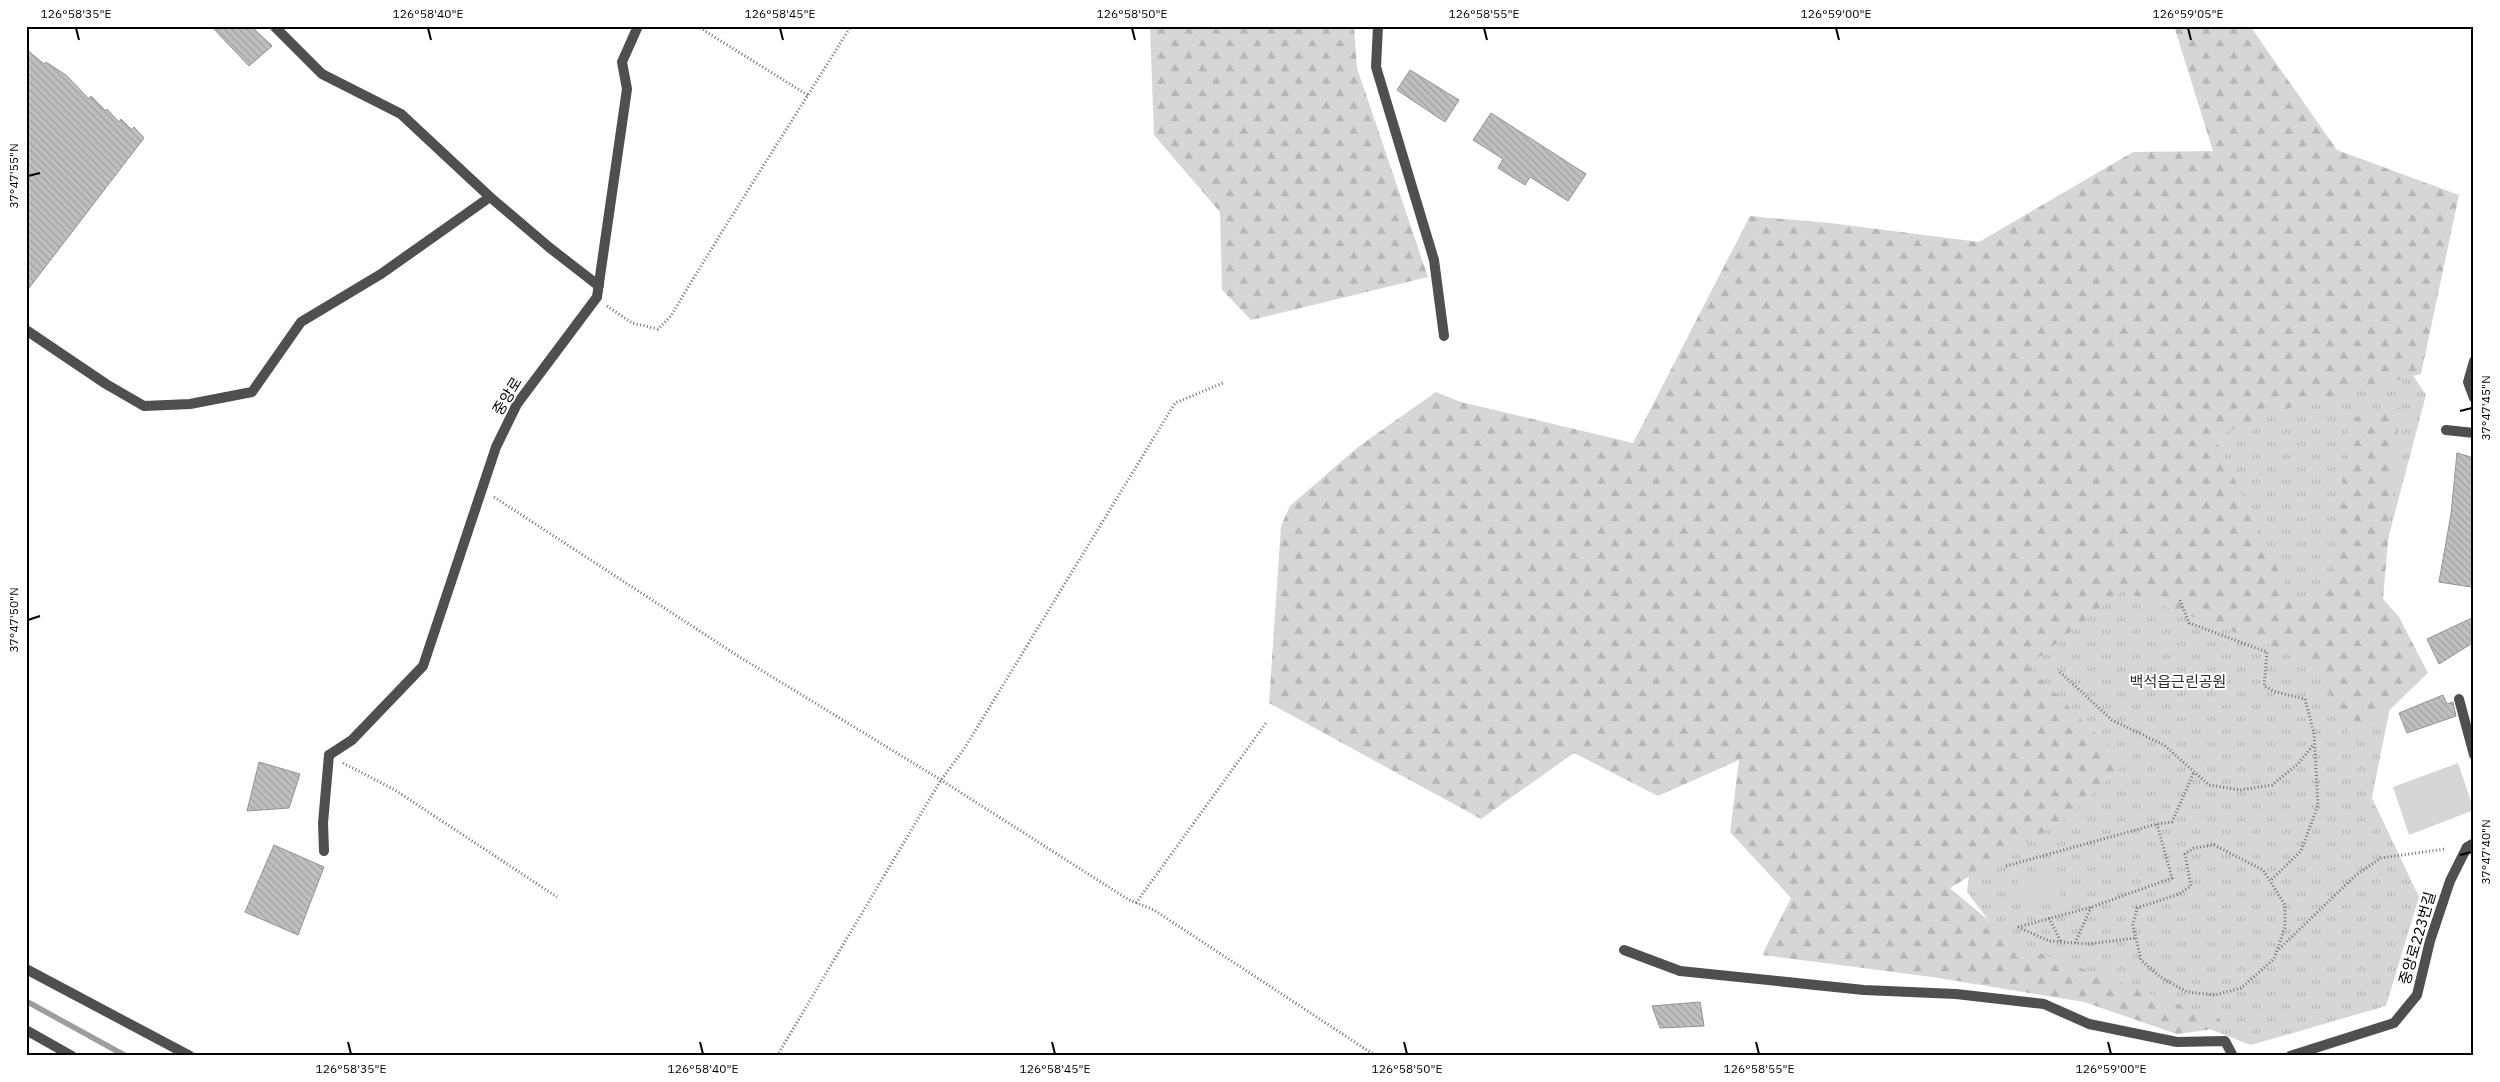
<svg xmlns="http://www.w3.org/2000/svg" width="2500" height="1082" viewBox="0 0 2500 1082" font-family="'IBM Plex Sans','Noto Sans KR',sans-serif">
	<style>
		.grass { fill: url(#grass-tufts) }
		.forest { fill: url(#forest-firs) }
		.pitch { fill: #d6d6d6 }
		.lines { fill: none; stroke-linecap: round; stroke-linejoin: round }
		.stream { stroke: #9d9d9d; stroke-width: 5.5 }
		.building { fill: url(#building-back-hatch); stroke: #939393 }
		.path { stroke: #717171; stroke-width: 3; stroke-dasharray: 1 2.5; stroke-linecap: butt }
		.service { stroke: #4f4f4f; stroke-width: 10 }
		.minor { stroke: #4f4f4f; stroke-width: 10 }
		.ticks { fill: none; stroke: #000; stroke-width: 2 }
		.labels { text-anchor: middle; dominant-baseline: central; stroke-width: 4; stroke-linejoin: round; paint-order: stroke }
		.street-label { font-size: 15px; fill: #000; stroke: #fff }
		.park-label { font-size: 15px; fill: #2d2d2d; stroke: #fff }
		.neatline { fill: none; stroke: #000; stroke-width: 2 }
		.ticks-label { font-size: 12px; text-anchor: middle; fill: #000 }
	</style>
	<defs>
		<pattern id="grass-tufts" width="24" height="20" patternUnits="userSpaceOnUse" patternTransform="scale(1.25)"><rect width="24" height="20" fill="#d6d6d6"/><path d="M3 7l-1-3M5 7V3M7 7l1-3M15 17l-1-3M17 17v-4M19 17l1-3" fill="none" stroke="#b6b6b6"/></pattern>
		<pattern id="forest-firs" width="22" height="20" patternUnits="userSpaceOnUse" patternTransform="scale(1.25)"><rect width="22" height="20" fill="#d6d6d6"/><path d="M5 1l3.5 6h-7zM16 11l3.5 6h-7z" fill="#b6b6b6"/></pattern>
		<pattern id="building-back-hatch" width="6" height="6" patternUnits="userSpaceOnUse" patternTransform="scale(1.25)"><rect width="6" height="6" fill="#bfbfbf"/><path d="M-1 5l2 2M0 0l6 6M5-1l2 2" fill="none" stroke="#a2a2a2"/></pattern>
	</defs>
	<rect width="100%" height="100%" fill="#fff"/>
	<!-- grass -->
	<path class="grass" d="M2271,159L2426,395L2374,592L2396,677L2372,798L2419,897L2386,1006L2251,1045L2014,954L1967,892L1974,836L2148,181Z"/>
	<!-- forest -->
	<path class="forest" d="M1150,26H1354L1357,68L1428,277L1251,320L1222,290L1220,212L1154,135Z
		M2174,26H2250L2337,150L2459,195L2421,374L2294,406L2214,437L2294,603L2331,582L2349,418L2400,408L2383,599L2399,617L2428,673L2355,743L2313,661L2122,591L2028,666L2125,763L2070,816L1950,888L2018,945L2220,1019L2222,1028L2177,1034L2084,1002L1932,977L1762,955L1791,898L1730,832L1739,760L1658,796L1574,753L1481,819L1269,703L1281,526L1290,506L1358,447L1436,392L1461,402L1633,443L1750,216L1830,223L1979,242L2133,152L2213,151Z"/>
	<!-- pitch -->
	<path class="pitch" d="M2458,763L2474,810L2409,835L2393,787Z
		M2054,867L2062,901L2044,905L2039,872Z
		M2033,872L2040,905L2023,910L2016,874Z"/>
	<g class="lines">
		<!-- stream -->
		<path class="stream" d="M26,1001L126,1056"/>
	</g>
	<!-- building -->
	<path class="building" d="M211,26H251L272,46L249,66Z
		M26,49L44,64L46,62L66,75L89,99L91,96L106,111L107,109L119,122L121,119L132,130L134,127L144,138L26,292Z
		M1410,70L1459,100L1445,122L1397,90Z
		M1491,113L1586,174L1568,201L1530,177L1525,185L1498,168L1503,159L1473,140Z
		M2457,453L2474,458V571L2471,587L2439,582L2451,514Z
		M2474,617V642L2439,664L2427,639Z
		M2443,695L2447,704L2453,702L2456,716L2407,733L2399,713Z
		M259,762L300,774L289,808L247,811Z
		M274,845L324,867L298,935L245,912Z
		M1700,1002L1704,1026L1660,1028L1652,1006Z"/>
	<g class="lines">
		<!-- path -->
		<path class="path" d="M697,26L809,96
			M607,306L632,323L658,329L671,316C729,218 791,123 851,26
			M494,497L738,656L941,780L1129,900L1154,910L1376,1056
			M2180,600L2189,623L2267,652L2264,686L2276,692L2305,699L2314,733L2318,805L2301,851L2270,881
			M2060,672L2112,720L2164,745L2209,785L2240,790L2272,785L2298,764L2314,744
			M343,763L395,790L557,897
			M2214,845L2263,870L2285,905V927L2274,959L2241,988L2215,995L2187,992L2159,976L2141,960L2133,925L2137,908L2179,894L2191,886L2185,854L2194,848Z
			M2006,866L2157,824L2172,822L2194,772
			M1136,903L1266,723
			M2049,918L2061,942
			M2018,927L2092,907L2172,878L2157,824
			M2018,927L2049,941L2088,944L2136,938
			M2075,943L2091,907
			M2279,949L2356,875L2381,858L2445,849
			M777,1056L941,780L964,749L1175,403L1223,383"/>
		<!-- service -->
		<path class="service" d="M1378,26L1376,67L1434,260L1444,336
			M2474,361L2468,382L2474,398
			M2446,430L2474,433
			M2459,699L2474,755
			M324,851L323,823L329,755
			M1624,950L1680,971L1864,990L1956,994L2044,1004L2089,1024L2177,1042L2225,1041L2233,1056"/>
		<!-- minor -->
		<path class="minor" d="M274,26L322,74L401,114L490,197L550,248L599,286
			M26,330L106,384L144,406L190,404L252,392L301,322L381,274L490,197
			M329,755L352,740L423,666L496,447L517,404L597,297L627,89L622,62L638,26
			M26,969L190,1056
			M26,1030L72,1056
			M2290,1056L2394,1023L2417,995L2430,941L2450,881L2467,847L2474,843"/>
	</g>
	<!-- ticks -->
	<path class="ticks" d="M76,28L79,40M428,28L431,40M780,28L783,40M1132,28L1135,40M1484,28L1487,40M1836,28L1839,40M2188,28L2191,40M28,176L40,173M2460,411L2472,408M28,620L40,616M2460,855L2472,852M348,1042L351,1054M700,1042L703,1054M1052,1042L1055,1054M1404,1042L1407,1054M1756,1042L1759,1054M2108,1042L2111,1054"/>
	<g class="labels">
		<!-- street labels -->
		<g class="street-label">
			<text transform="translate(507 396) rotate(-59)">중앙로</text>
			<text transform="translate(2417 938) rotate(-74)">중앙로223번길</text>
		</g>
		<!-- park labels -->
		<g class="park-label">
			<text x="2178" y="681">백석읍근린공원</text>
		</g>
	</g>
	<!-- border -->
	<rect width="2500" height="1082" fill="none" stroke="#ffffff" stroke-width="55"/>
	<rect x="28" y="28" width="2444" height="1026" class="neatline"/>
	<g class="ticks-label">
		<text x="76" y="18">126°58'35"E</text>
		<text x="428" y="18">126°58'40"E</text>
		<text x="780" y="18">126°58'45"E</text>
		<text x="1132" y="18">126°58'50"E</text>
		<text x="1484" y="18">126°58'55"E</text>
		<text x="1836" y="18">126°59'00"E</text>
		<text x="2188" y="18">126°59'05"E</text>
		<text transform="translate(14 176) rotate(-90)" y="4">37°47'55"N</text>
		<text transform="translate(2486 408) rotate(-90)" y="4">37°47'45"N</text>
		<text transform="translate(14 620) rotate(-90)" y="4">37°47'50"N</text>
		<text transform="translate(2486 852) rotate(-90)" y="4">37°47'40"N</text>
		<text x="351" y="1073">126°58'35"E</text>
		<text x="703" y="1073">126°58'40"E</text>
		<text x="1055" y="1073">126°58'45"E</text>
		<text x="1407" y="1073">126°58'50"E</text>
		<text x="1759" y="1073">126°58'55"E</text>
		<text x="2111" y="1073">126°59'00"E</text>
	</g>
</svg>
